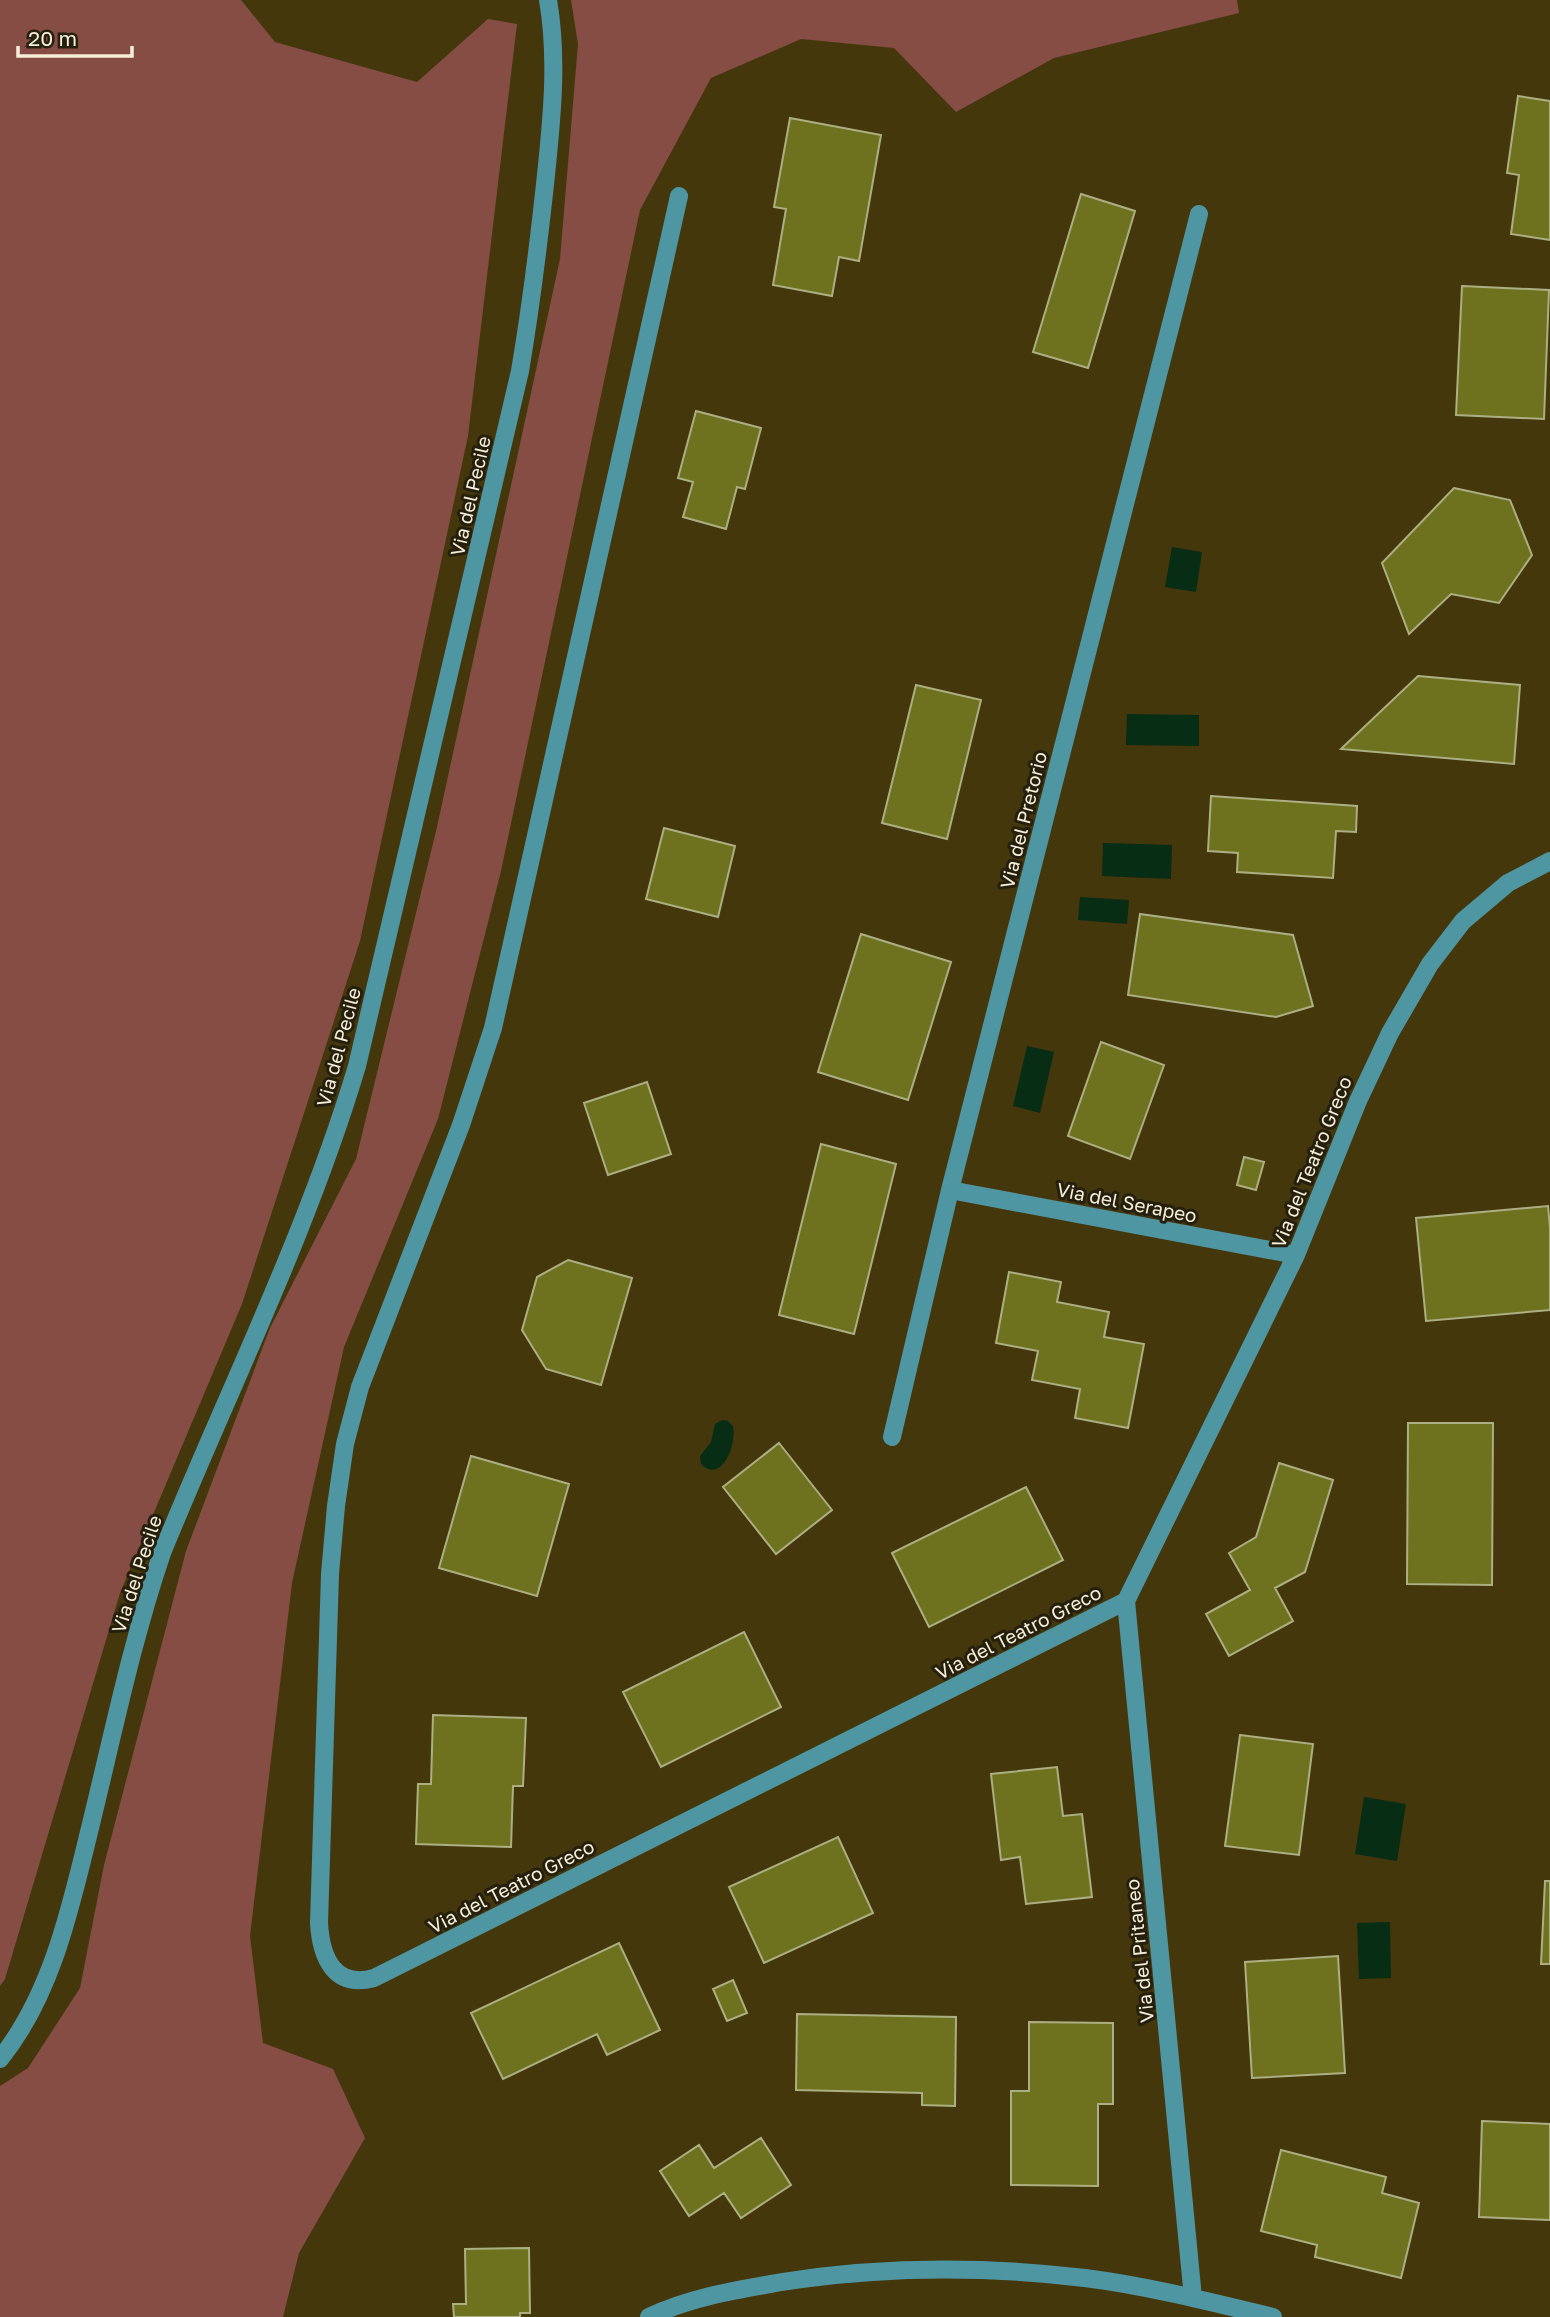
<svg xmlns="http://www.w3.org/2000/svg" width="1550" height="2317" viewBox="0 0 1550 2317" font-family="'Golos Text',sans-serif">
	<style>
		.green { fill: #854d43 }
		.water { fill: #072d15 }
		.building { fill: #6e711d; stroke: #acaf83; stroke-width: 2 }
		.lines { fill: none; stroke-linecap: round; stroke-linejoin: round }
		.minor { stroke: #4f96a3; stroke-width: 18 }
		.labels { text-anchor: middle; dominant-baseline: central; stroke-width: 6; stroke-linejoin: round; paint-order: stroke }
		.street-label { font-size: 19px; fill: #f6eed8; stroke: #251f0e }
	</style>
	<rect width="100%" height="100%" fill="#44370c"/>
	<!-- green -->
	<path class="green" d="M0,0H241L275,42L417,82L488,19L517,24L468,436L360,941L242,1304L120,1593L5,1979L0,1986Z
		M571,0H1237L1239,13L1054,58L956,112L894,48L801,39L711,78L640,210L501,871L438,1119L344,1347L292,1583L250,1936L263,2043L333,2069L365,2138L299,2253L283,2317H0V2086L28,2068L80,1988L104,1865L186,1551L270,1328L356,1159L437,827L560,259L578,44Z"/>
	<!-- water -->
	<path class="water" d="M1172,547L1202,552L1196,592L1165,587Z
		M1127,714L1199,715V746L1126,745Z
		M1103,843L1172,845L1171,879L1102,876Z
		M1080,897L1129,900L1127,924L1078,920Z
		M1027,1046L1054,1052L1040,1113L1013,1106Z
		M722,1420L728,1421L733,1426C737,1444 722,1485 701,1464L700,1456L711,1442L715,1424Z
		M1364,1797L1406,1804L1397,1861L1355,1854Z
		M1390,1922L1391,1978L1359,1979L1357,1923Z"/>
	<!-- building -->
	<path class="building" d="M1518,96L1550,101V240L1511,234L1519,175L1507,173Z
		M790,118L881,135L859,261L839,257L832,296L773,285L786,209L774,207Z
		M1081,194L1135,211L1088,368L1033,352Z
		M1462,286L1549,290L1544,419L1456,415Z
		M696,411L761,428L745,489L737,487L726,529L683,517L693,482L678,478Z
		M1454,488L1510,500L1532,555L1499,603L1451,594L1409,634L1382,563Z
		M1418,676L1520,685L1514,764L1341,749Z
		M916,685L981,700L947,839L882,823Z
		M1211,796L1357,806L1356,832L1336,831L1333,878L1237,872L1238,853L1208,851Z
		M664,828L735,846L718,917L646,899Z
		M1140,914L1293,935L1313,1006L1276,1017L1128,995Z
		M861,934L951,962L908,1100L818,1072Z
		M1101,1042L1164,1065L1130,1159L1068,1136Z
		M647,1082L671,1154L608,1175L584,1103Z
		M821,1144L896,1164L854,1334L779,1315Z
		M1244,1157L1264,1162L1256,1190L1237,1185Z
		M1548,1206L1550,1228V1310L1426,1321L1416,1218Z
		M568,1260L632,1278L601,1385L546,1369L522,1330L537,1277Z
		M1009,1272L1061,1282L1057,1302L1109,1312L1104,1337L1144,1344L1128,1428L1075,1418L1080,1389L1032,1380L1038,1351L996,1343Z
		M1408,1423H1493L1492,1585L1407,1584Z
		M779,1443L832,1510L776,1554L723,1487Z
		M471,1456L569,1484L537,1596L439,1568Z
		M1279,1463L1333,1480L1305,1572L1275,1588L1293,1621L1229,1656L1206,1614L1250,1590L1229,1553L1256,1537Z
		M1026,1487L1063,1560L929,1627L892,1553Z
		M744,1632L781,1707L661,1767L623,1692Z
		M433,1715L526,1718L523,1786H513L511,1847L416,1844L418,1784H431Z
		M1240,1735L1313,1744L1299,1855L1225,1846Z
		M1057,1767L1063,1816L1082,1814L1092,1897L1026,1904L1020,1857L1001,1860L991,1774Z
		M838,1837L873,1913L764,1963L729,1887Z
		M1545,1881H1550V1964H1541Z
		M619,1943L660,2030L607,2055L597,2034L503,2079L471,2013Z
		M1338,1956L1345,2073L1252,2078L1245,1962Z
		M733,1980L747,2013L727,2021L713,1989Z
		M797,2014L956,2017L955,2106L922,2105V2093L796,2090Z
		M1029,2022L1113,2023V2104H1098V2186L1011,2185V2091H1029Z
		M1482,2121L1550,2124V2220L1479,2217Z
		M761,2138L791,2185L741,2218L724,2193L689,2216L660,2171L699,2145L714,2168Z
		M1281,2150L1386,2177L1382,2193L1419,2203L1401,2278L1315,2257L1317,2245L1261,2231Z
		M529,2248L530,2313H520V2317H454L453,2304H466L465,2249Z"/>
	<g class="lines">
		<!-- minor -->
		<path class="minor" d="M679,196L493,1028L461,1125L360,1387L345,1444L336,1506L330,1574L319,1923C321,1957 334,1989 374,1978L1126,1601L1296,1255L1358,1101L1390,1033L1430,964L1463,921L1508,883L1550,861
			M950,1190L1296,1255
			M892,1437L950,1190L1199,214
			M1126,1601L1193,2298
			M0,2059C51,1996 70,1910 89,1832C112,1739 131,1644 162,1553C228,1391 307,1233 357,1066L520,371C531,306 539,241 546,175C552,117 558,58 548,0
			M649,2317C691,2297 737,2290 782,2282C883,2266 984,2266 1085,2278C1148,2286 1211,2302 1273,2317"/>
	</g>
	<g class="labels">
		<!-- street labels -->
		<g class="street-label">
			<text transform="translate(470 496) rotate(-77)">Via del Pecile</text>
			<text transform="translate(1023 820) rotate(-76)">Via del Pretorio</text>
			<text transform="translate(338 1047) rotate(-75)">Via del Pecile</text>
			<text transform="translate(1311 1162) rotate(-68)">Via del Teatro Greco</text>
			<text transform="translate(1127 1202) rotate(11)">Via del Serapeo</text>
			<text transform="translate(136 1574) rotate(-72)">Via del Pecile</text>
			<text transform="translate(1018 1632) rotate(-27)">Via del Teatro Greco</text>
			<text transform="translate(511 1886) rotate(-27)">Via del Teatro Greco</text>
			<text transform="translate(1139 1951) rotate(-96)">Via del Pritaneo</text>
		</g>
	</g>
	<!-- scale -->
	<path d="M18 46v10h114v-10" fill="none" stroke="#f6eed8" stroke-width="3.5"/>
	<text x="28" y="46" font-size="21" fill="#f6eed8" stroke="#251f0e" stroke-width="5" paint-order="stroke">20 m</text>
</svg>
